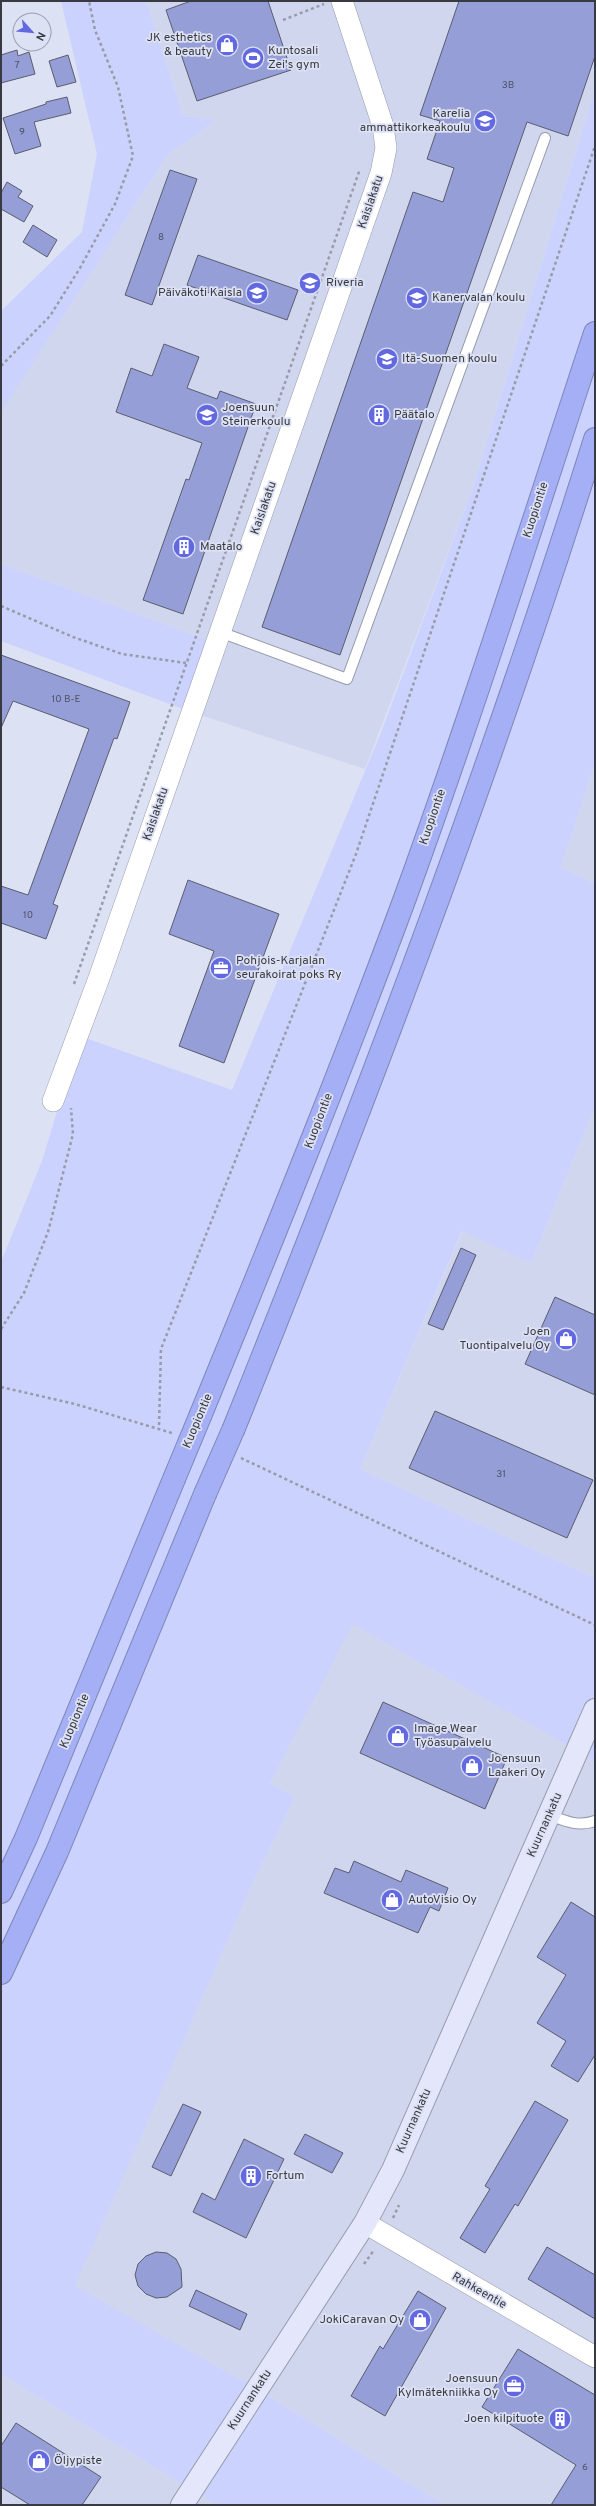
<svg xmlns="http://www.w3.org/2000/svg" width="596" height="2506" viewBox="0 0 596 2506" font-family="Overpass,sans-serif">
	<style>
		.built { fill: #d1d6ef }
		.green { fill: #cad2fd }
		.building { fill: #959ed7; stroke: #5a5d6d }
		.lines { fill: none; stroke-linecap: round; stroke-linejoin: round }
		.lane-casing { stroke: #969aab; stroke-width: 12 }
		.street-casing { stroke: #969aab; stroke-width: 22 }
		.secondary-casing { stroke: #969aab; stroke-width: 24 }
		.highway-casing { stroke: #7f86b6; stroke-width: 24 }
		.path { stroke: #989ba9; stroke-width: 2.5; stroke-dasharray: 3 3; stroke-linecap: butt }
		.lane { stroke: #fff; stroke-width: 10 }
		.street { stroke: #fff; stroke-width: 21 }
		.secondary { stroke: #e4e7fc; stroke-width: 22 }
		.highway { stroke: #a4aff5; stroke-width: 22 }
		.highway-bridge-casing { stroke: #7f86b6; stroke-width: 24; stroke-linecap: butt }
		.highway-bridge { stroke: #a4aff5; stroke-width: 22 }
		.labels { text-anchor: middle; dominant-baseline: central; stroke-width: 3.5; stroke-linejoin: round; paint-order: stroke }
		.number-label { font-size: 10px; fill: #505366 }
		.poi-label { font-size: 12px; fill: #393a41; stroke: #dde1f4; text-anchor: start }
		.street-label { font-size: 12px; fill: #393a41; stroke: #dde1f4 }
	</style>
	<rect width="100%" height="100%" fill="#dde1f4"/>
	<!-- built -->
	<path class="built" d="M146,1H595V90L471,493L365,769L191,712L216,643L1,564V411L168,154L215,121L183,115Z
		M595,763V884L561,867Z
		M595,1107V1578L360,1469L463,1230L531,1263Z
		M352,1623L595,1761V2505H444L262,2392L74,2286L256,1876L295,1797L270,1783Z
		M1,2374L217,2505H1Z"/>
	<!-- green -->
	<path class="green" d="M61,1H146L183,115L215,121L168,154L1,412V311L82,232L97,154Z
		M595,90V763L561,867L595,884V1107L531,1263L462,1231L360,1469L595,1578V1761L353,1624L270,1783L295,1797L256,1876L75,2286L262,2392L444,2505H217L1,2374V1262L42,1161L80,1036L232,1090L380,735L471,493Z
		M1,564L216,643L191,712L1,641Z"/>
	<!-- building -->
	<path class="building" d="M191,1H268L291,70L197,101L166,10Z
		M459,1H595V56L568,136L527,122L340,655L262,627L413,192L443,202L454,168L427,159L440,121L420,115Z
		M17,50L18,56L29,52L35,74L1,83V55Z
		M68,55L76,82L57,87L49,61Z
		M67,97L71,113L34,122L41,146L15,154L3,118L46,104V102Z
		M170,170L197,179L152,305L125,295Z
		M7,182L22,191L18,197L33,206L24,222L1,209V193Z
		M33,225L57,240L47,257L23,242Z
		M198,255L298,290L287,320L187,285Z
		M164,344L199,357L187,388L217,399L220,391L256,404L183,614L143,600L186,479L189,480L202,443L116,412L131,368L152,376Z
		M1,655L130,702L117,739L114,738L53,904L58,906L46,939L1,923V886L28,895L89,729L13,701L1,728Z
		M188,880L279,914L224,1063L179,1046L214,951L169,934Z
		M461,1248L476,1255L443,1330L428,1324Z
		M555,1297L595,1315V1395L525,1364Z
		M435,1411L593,1480L567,1538L409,1468Z
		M383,1702L507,1758L485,1809L360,1753Z
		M354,1861L401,1882L406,1870L448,1888L439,1911L430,1907L418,1933L324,1893L335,1868L349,1873Z
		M571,1902L595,1917V2055L578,2082L551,2066L566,2041L537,2023L566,1975L537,1957Z
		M535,2101L568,2120L518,2206L515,2204L485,2253L460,2238L490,2189L485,2186Z
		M183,2104L201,2112L171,2176L152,2167Z
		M305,2134L343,2153L332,2173L294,2154Z
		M244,2139L284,2159L246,2238L193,2212L202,2193L215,2200Z
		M547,2247L595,2275V2319L528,2279Z
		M156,2252L167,2253L176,2259L181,2269L182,2287L167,2297L156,2298L146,2294L138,2286L135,2275L138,2264L146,2256Z
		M196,2290L247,2314L240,2330L189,2306Z
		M418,2291L446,2308L385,2416L351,2396L380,2346L383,2349Z
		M518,2349L595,2395V2505H551L576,2465L482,2407Z
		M16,2423L101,2477L82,2505H30L1,2487V2446Z"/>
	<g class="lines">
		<!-- lane casing -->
		<g class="lane-casing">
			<path id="lane" d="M220,632L347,679L545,138
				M549,1815C565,1821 578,1827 595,1821"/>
		</g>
		<!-- street casing -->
		<g class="street-casing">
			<path id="street" d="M53,1101L99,978L381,173L386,148L383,126L342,1
				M365,2223L595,2357"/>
		</g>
		<!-- secondary casing -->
		<g class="secondary-casing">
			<path id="secondary" d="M182,2505L365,2223L393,2170L595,1710"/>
		</g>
		<!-- highway casing -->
		<g class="highway-casing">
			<path id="highway" d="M201,1414C271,1243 341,1071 405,898C473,711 533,521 595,333
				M234,1428C365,1102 490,774 595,439
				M1,1892L26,1838L174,1479
				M1,1973L57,1852L205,1494"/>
		</g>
		<!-- path -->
		<path class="path" d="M283,20L324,4
			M1,366L50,316L80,268L115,204L133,156L118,87L95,30L89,1
			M1,606L73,637L122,654L186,663
			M74,984L360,169
			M1,1329L24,1293L48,1232L73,1134L71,1108
			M1,1387L75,1404L172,1433
			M159,1425L161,1349L356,854L595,146
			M241,1458L595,1625
			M393,2218L399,2205
			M364,2264L374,2250"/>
		<!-- lane -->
		<use href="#lane" class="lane"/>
		<!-- street -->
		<use href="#street" class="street"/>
		<!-- secondary -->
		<use href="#secondary" class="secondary"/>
		<!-- highway -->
		<use href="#highway" class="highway"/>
		<!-- highway-bridge casing -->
		<g class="highway-bridge-casing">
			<path id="highway-bridge" d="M174,1479L201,1414
				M205,1494L234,1428"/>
		</g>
		<!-- highway-bridge -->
		<use href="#highway-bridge" class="highway-bridge"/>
	</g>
	<!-- icons -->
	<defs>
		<g id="shop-disc" transform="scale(1.15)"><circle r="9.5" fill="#6268e0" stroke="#dde1f4"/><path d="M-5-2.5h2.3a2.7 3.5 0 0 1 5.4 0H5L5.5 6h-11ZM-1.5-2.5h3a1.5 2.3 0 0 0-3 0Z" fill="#fff"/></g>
		<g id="stadium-disc" transform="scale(1.15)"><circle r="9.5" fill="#6268e0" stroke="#dde1f4"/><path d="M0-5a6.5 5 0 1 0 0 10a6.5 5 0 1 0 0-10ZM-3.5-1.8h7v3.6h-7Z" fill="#fff"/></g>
		<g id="university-disc" transform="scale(1.15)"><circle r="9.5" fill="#6268e0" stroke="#dde1f4"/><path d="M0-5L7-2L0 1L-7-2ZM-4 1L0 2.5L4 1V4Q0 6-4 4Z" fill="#fff"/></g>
		<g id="school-disc" transform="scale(1.15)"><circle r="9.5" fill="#6268e0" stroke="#dde1f4"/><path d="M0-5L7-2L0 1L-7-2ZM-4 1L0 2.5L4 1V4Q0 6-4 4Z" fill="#fff"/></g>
		<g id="building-disc" transform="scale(1.15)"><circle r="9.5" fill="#6268e0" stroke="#dde1f4"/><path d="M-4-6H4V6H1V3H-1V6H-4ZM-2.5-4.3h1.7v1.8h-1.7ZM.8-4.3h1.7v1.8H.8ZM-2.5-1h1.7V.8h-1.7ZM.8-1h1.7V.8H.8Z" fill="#fff"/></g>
		<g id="office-disc" transform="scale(1.15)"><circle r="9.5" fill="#6268e0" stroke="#dde1f4"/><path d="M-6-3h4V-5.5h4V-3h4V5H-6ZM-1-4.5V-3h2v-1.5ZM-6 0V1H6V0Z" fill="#fff"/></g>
	</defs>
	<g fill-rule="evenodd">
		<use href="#shop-disc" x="227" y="45"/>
		<use href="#stadium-disc" x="253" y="58"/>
		<use href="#university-disc" x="485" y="121"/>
		<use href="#school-disc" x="310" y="283"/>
		<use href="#school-disc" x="257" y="293"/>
		<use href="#school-disc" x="417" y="298"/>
		<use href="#school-disc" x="387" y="359"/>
		<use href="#school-disc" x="207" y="415"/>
		<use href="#building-disc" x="379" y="415"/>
		<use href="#building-disc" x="184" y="547"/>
		<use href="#office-disc" x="221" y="968"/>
		<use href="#shop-disc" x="566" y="1339"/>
		<use href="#shop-disc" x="398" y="1736"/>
		<use href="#shop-disc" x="472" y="1766"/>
		<use href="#shop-disc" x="392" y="1900"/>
		<use href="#building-disc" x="251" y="2176"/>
		<use href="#shop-disc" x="420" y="2320"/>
		<use href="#office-disc" x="514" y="2386"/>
		<use href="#building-disc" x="560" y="2419"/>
		<use href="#shop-disc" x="39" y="2461"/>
	</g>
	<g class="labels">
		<!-- number labels -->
		<g class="number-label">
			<text x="17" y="65">7</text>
			<text x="508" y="85">3B</text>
			<text x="22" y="132">9</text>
			<text x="161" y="237">8</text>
			<text x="66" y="699">10 B-E</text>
			<text x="28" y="915">10</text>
			<text x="501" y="1474">31</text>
			<text x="585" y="2467">6</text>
		</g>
		<!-- poi labels -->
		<g class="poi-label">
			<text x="212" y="38" text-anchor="end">JK esthetics<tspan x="212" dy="14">&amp; beauty</tspan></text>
			<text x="268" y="51">Kuntosali<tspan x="268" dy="14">Zei's gym</tspan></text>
			<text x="470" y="114" text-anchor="end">Karelia<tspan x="470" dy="14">ammattikorkeakoulu</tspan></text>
			<text x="326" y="283">Riveria</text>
			<text x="242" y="293" text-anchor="end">Päiväkoti Kaisla</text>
			<text x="432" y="298">Kanervalan koulu</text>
			<text x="402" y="359">Itä-Suomen koulu</text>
			<text x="222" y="408">Joensuun<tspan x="222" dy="14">Steinerkoulu</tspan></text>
			<text x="394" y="415">Päätalo</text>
			<text x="200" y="547">Maatalo</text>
			<text x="236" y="961">Pohjois-Karjalan<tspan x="236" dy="14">seurakoirat poks Ry</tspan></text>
			<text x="550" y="1332" text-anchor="end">Joen<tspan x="550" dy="14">Tuontipalvelu Oy</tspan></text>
			<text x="414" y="1729">Image Wear<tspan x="414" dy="14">Työasupalvelu</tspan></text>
			<text x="488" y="1759">Joensuun<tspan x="488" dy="14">Laakeri Oy</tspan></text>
			<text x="408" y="1900">AutoVisio Oy</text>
			<text x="266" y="2176">Fortum</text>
			<text x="404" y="2320" text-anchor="end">JokiCaravan Oy</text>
			<text x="498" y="2379" text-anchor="end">Joensuun<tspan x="498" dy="14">Kylmätekniikka Oy</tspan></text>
			<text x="544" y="2419" text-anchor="end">Joen kilpituote</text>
			<text x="54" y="2461">Öljypiste</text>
		</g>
		<!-- street labels -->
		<g class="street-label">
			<text transform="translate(371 202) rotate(-71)">Kaislakatu</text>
			<text transform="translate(264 508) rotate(-71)">Kaislakatu</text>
			<text transform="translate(536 510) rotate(-72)">Kuopiontie</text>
			<text transform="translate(156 814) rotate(-71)">Kaislakatu</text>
			<text transform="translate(433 817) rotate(-71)">Kuopiontie</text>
			<text transform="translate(319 1121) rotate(-69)">Kuopiontie</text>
			<text transform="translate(198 1421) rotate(-67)">Kuopiontie</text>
			<text transform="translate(75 1721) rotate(-67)">Kuopiontie</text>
			<text transform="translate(545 1825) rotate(-66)">Kuurnankatu</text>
			<text transform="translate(414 2121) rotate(-66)">Kuurnankatu</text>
			<text transform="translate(479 2291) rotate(30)">Rahkeentie</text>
			<text transform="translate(250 2400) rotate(-57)">Kuurnankatu</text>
		</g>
	</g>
	<!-- border -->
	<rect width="596" height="2506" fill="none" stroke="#393a41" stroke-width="4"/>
	<!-- north arrow -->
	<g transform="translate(32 32) rotate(117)"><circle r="19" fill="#dde1f4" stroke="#9b9eac"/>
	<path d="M0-3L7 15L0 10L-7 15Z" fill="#6268e0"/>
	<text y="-6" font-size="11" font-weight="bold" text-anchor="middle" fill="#393a41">N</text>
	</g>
</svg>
